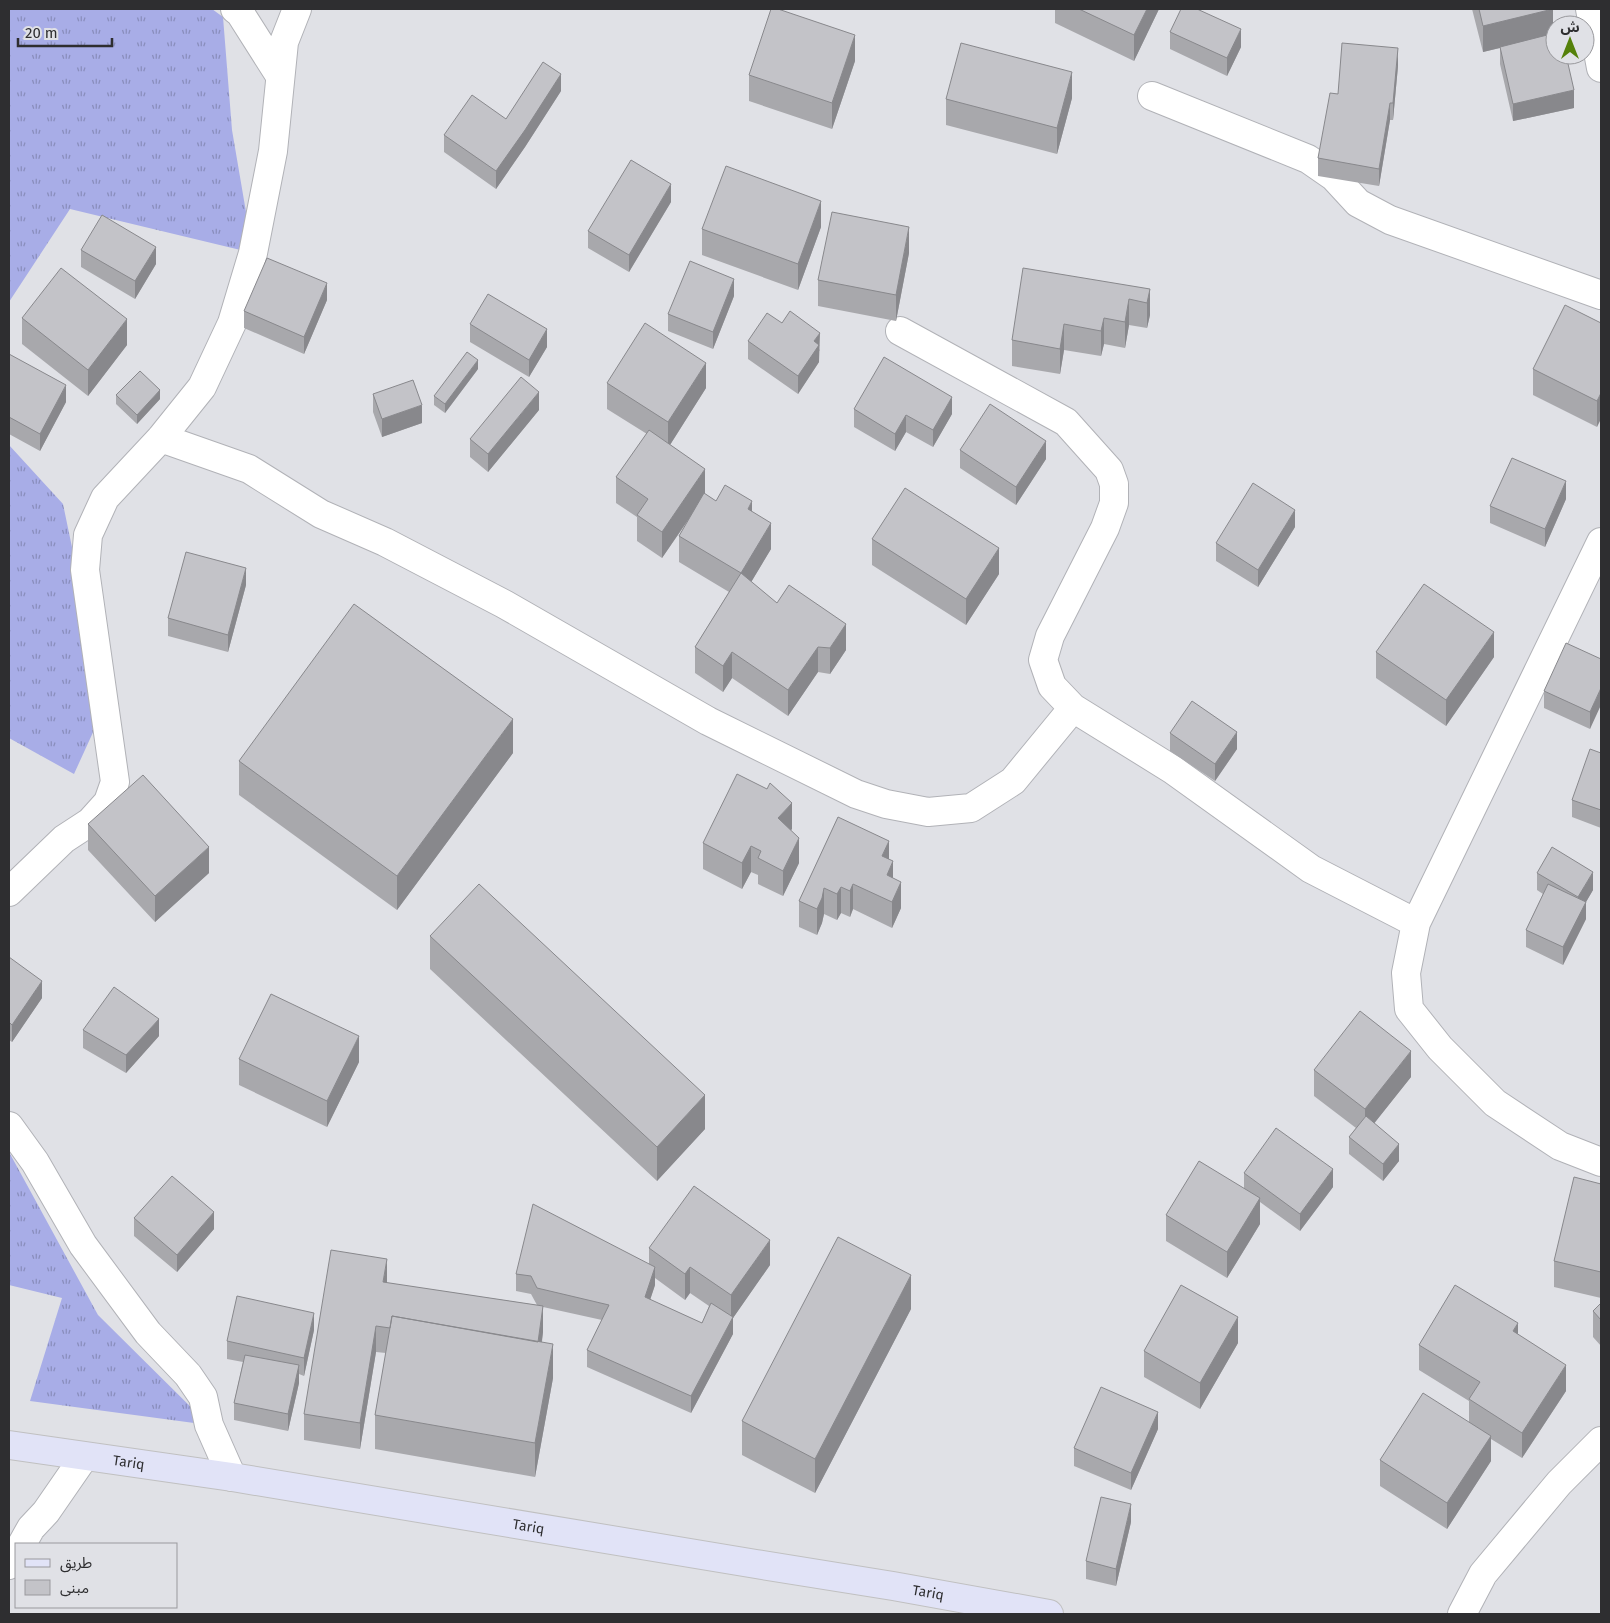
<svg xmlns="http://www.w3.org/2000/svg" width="1610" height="1623" viewBox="0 0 1610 1623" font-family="'Fira Sans','Noto Sans Arabic',sans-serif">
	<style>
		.grass { fill: url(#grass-tufts) }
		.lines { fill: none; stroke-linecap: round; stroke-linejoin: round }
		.minor-casing { stroke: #b1b2b7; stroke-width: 30 }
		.major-casing { stroke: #c0c0c1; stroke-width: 30 }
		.minor { stroke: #fff; stroke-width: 28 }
		.major { stroke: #e1e3f7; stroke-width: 28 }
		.wall { fill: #a8a8ac; fill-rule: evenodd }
		.shaded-wall { fill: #88888c }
		.building { fill: #c3c3c8; stroke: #88888c }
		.labels { text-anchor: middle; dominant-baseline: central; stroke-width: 4; stroke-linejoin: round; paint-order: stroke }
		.street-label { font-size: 14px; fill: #2e2e30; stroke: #e0e1e6 }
	</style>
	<defs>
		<pattern id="grass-tufts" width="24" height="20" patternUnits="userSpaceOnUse" patternTransform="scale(1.25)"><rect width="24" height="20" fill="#a8ade7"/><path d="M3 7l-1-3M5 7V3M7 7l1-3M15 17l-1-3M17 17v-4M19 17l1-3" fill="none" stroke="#898dbc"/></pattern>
	</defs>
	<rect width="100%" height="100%" fill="#e0e1e6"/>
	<!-- grass -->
	<path class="grass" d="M9,9H212L223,17L232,130L253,253L70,209L9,302Z
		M9,445L63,504L105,706L74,774L9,738Z
		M9,1152L98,1315L209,1425L30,1401L62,1298L9,1285Z"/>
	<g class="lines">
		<!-- minor casing -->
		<g class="minor-casing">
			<path id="minor" d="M235,9L240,13L280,76
				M1590,9L1601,68
				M1152,96L1308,159L1334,177L1358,203L1390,220L1601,295
				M900,331L1066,422L1109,470L1114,484V503L1105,528L1050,636L1043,660L1052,686L1073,708L1173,770L1311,869L1416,923
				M161,438L249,469L321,514L385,542L504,604L708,721L856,794L886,804L928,812L971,808L1013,781L1073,708
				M1601,542L1416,923L1406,973L1409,1009L1440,1048L1495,1103L1560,1146L1601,1162
				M9,892L64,839L90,822L108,802L115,782L85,570L88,535L105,498L161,438L202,387L232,323L253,253L273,151L284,42L297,9
				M9,1126L35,1162L83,1245L148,1333L188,1375L203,1397L209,1425L232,1477
				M22,1544L31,1528L46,1512L84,1457
				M9,1565L16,1554
				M1462,1614L1483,1574L1559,1483L1601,1441"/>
		</g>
		<!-- major casing -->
		<g class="major-casing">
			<g id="major">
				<path id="s1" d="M9,1445L232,1477L756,1564L893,1586L1049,1614"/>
			</g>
		</g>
		<!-- minor -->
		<use href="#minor" class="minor"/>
		<!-- major -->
		<use href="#major" class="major"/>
	</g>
	<!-- wall -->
	<path class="wall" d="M1055,9H1159L1134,61L1055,23Z
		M1472,9H1553V34L1574,108L1513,121L1500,64V48L1483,52Z
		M1170,32L1241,47L1227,76L1170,49Z
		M855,61L832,129L749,101V75Z
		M1398,66L1393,120H1390L1379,186L1318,176V158L1338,94Z
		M561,91L525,147L496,189L444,152V135L506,119Z
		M1072,98L1057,154L946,125V99Z
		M671,202L629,272L588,248V231Z
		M821,227L798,290L702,255V229Z
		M81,250L156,264L135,299L81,267Z
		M909,253L896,321L818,306V280Z
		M1150,289V315L1147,328L1129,325L1125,348L1104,344L1101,356L1064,350L1060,374L1012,366V340Z
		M734,296L713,349L668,331V314Z
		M327,300L304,354L244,328V311Z
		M22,318L127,345L88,396L22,344Z
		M782,323L820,350L819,351V362L798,394L748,359V341Z
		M1601,323L1597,427L1533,395V369Z
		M470,324L547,347L529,377L470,342Z
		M9,354L66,402L40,451L9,434Z
		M478,369L445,413L434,405V396Z
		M607,383L706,388L670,445L705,494L716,501L752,512L771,549L751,582L777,603L846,650L830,674L818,672L788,716L732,678L723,692L695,673V647L729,592L679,562V536L689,519L662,558L637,541V517L616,503V477L647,434L607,409Z
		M373,394L422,423L382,437L373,412Z
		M116,395L160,399L137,424L116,404Z
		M854,409L952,414L933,447L906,432L895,451L854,427Z
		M539,410L488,472L470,457V439Z
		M960,450L1046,459L1016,505L960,468Z
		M1566,499L1545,547L1490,523V506Z
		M1295,527L1258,587L1216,561V543Z
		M872,539L999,574L966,625L872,565Z
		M246,585L228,652L168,636V618Z
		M1376,652L1494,657L1446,726L1376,678Z
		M1601,659L1590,729L1544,708V691Z
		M1170,733L1237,749L1215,781L1170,751Z
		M513,753L397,910L239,795V761Z
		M1601,753V828L1572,817V800Z
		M838,817L889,860L893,878L901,908L892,928L853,909L850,917L841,913L837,920L824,914L822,923L817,935L799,927V901Z
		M88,824L209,873L155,922L88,850Z
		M792,829L791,830L799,863L783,896L758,884V875L751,872L742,889L703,869V843Z
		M1537,873L1593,890L1586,902V919L1563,965L1526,947V930L1543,894L1537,890Z
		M430,936L705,1129L657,1181L430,969Z
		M9,957L42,998L12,1042L9,1040Z
		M83,1030L159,1036L126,1073L83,1048Z
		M239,1059L359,1062L327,1127L239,1085Z
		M1314,1070L1411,1077L1374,1123L1399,1161L1383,1181L1349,1154V1137L1356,1128L1314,1096Z
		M1244,1173L1333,1187L1300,1231L1260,1202V1224L1227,1278L1166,1241V1215L1244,1188Z
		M1601,1184V1298L1554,1287V1261Z
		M134,1218L214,1229L177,1272L134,1236Z
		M649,1248L770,1265L733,1318V1334L691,1413L587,1367V1350L602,1320L543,1307V1332L542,1342L553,1378L535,1477L375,1449V1415L386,1353L376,1352L360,1449L304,1440V1414L387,1283L537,1305L531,1294L516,1291V1274L649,1264ZM655,1278L685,1300L690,1293L709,1306L702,1323L650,1300L655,1285Z
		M1601,1303V1346L1593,1337V1311Z
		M911,1309L815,1493L742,1455V1421Z
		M314,1330L304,1376L299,1374V1383L288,1431L234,1420V1403L243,1362L227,1359V1341Z
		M1518,1334L1566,1391L1522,1458L1491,1439V1461L1447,1529L1380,1486V1460L1469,1422V1401L1419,1370V1345Z
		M1238,1343L1200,1409L1144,1377V1351Z
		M1158,1429L1131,1490L1074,1466V1448Z
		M1131,1522L1116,1586L1086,1579V1561Z"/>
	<!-- shaded-wall -->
	<path class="shaded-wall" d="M1147,9H1159L1134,61V35Z
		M1553,9V35L1483,52V26Z
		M1241,29V47L1227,76V58Z
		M855,35V61L832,129V103Z
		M1398,48V66L1393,120V103Z
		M1072,72V98L1057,154V128Z
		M561,74V91L525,147L496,189V171Z
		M1574,90V108L1513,121V104Z
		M1390,103V120L1379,186V169Z
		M671,184V202L629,272V255Z
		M821,201V227L798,290V264Z
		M909,227V253L896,321V295Z
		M156,247V264L135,299V281Z
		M734,279V296L713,349V332Z
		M327,283V300L304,354V337Z
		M1150,289V315L1147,328V303Z
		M1129,299V325L1125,348V322Z
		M1104,318V344L1101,356V331Z
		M127,319V345L88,396V370Z
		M1064,324V350L1060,374V349Z
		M547,329V347L529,377V360Z
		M820,333L819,362L798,394V376L814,341Z
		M478,360V369L445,413V404Z
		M706,363V388L668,448V422Z
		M66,385V402L40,451V434Z
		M160,390V399L137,424V415Z
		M539,392V410L488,472V454Z
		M1601,393V419L1597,427V401Z
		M952,397V414L933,447V430Z
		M422,405V423L382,437V419Z
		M906,415V432L895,451V434Z
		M1046,441V459L1016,505V487Z
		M705,469V495L662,558V532Z
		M1566,481V499L1545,547V529Z
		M752,501V527L748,509Z
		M1295,510V527L1258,587V570Z
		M771,523V549L741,599V573Z
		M999,548V574L966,625V599Z
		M246,568V585L228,652V635Z
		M846,624V650L830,674V648Z
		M1494,632V657L1446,726V700Z
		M818,647V672L788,716V690Z
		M732,652V678L723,692V666Z
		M1601,688V705L1590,729V712Z
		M513,719V753L397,910V876Z
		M1237,732V749L1215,781V764Z
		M792,803V829L778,844V818Z
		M799,838V863L783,896V871Z
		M889,841V866L882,856Z
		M751,846V872L742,889V863Z
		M209,847V873L155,922V896Z
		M893,861V887L887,875Z
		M1593,872V890L1586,902V919L1563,965V947L1578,915V897Z
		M901,882V908L892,928V902Z
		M853,884V909L850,917V891Z
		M841,887V913L837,920V894Z
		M824,888V914L822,923L817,935V909Z
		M42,981V998L12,1042V1025Z
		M159,1019V1036L126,1073V1055Z
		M359,1036V1062L327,1127V1101Z
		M1411,1051V1077L1365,1135V1109Z
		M705,1095V1129L657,1181V1147Z
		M1399,1144V1161L1383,1181V1164Z
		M1333,1169V1187L1300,1231V1214Z
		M1260,1198V1224L1227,1278V1252Z
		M214,1212V1229L177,1272V1255Z
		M770,1240V1265L733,1318V1334L691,1413V1396L731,1321V1295Z
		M387,1259V1285L383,1282Z
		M655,1267V1285L645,1315V1297Z
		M690,1267V1293L685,1300V1274Z
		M911,1275V1309L815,1493V1459Z
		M543,1306V1332L537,1375V1350Z
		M314,1313V1330L304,1376V1358Z
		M1238,1317V1343L1200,1409V1383Z
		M1518,1323V1349L1513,1331Z
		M376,1326V1352L360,1449V1423Z
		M553,1344V1378L535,1477V1443Z
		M299,1365V1383L288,1431V1414Z
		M1566,1365V1391L1522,1458V1433Z
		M1158,1412V1429L1131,1490V1473Z
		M1491,1436V1461L1447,1529V1503Z
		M1131,1504V1522L1116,1586V1569Z"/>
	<!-- building -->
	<path class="building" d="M771,9H778L855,35L832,103L749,75Z
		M1079,9H1147L1134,35Z
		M1181,9H1197L1241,29L1227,58L1170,32Z
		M1479,9H1553L1483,26Z
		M1555,33V55H1566L1574,90L1513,104L1500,47Z
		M961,43L1072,72L1057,128L946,99Z
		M1342,43L1398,48L1393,103H1390L1379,169L1318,158L1330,93L1338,94Z
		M543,62L561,74L525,130L496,171L444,135L472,95L506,119Z
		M631,160L671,184L629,255L588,231Z
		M726,166L821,201L798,264L702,229Z
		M832,212L909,227L896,295L818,280Z
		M102,215L156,247L135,281L81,250Z
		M267,258L327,283L304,337L244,311Z
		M690,261L734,279L713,332L668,314Z
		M61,268L127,319L88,370L22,318Z
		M1023,268L1150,289L1147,303L1129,299L1125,322L1104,318L1101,331L1064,324L1060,349L1012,340Z
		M488,294L547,329L529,360L470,324Z
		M1565,305L1601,323V393L1597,401L1533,369Z
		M790,311L820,333L814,341L819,345L798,376L748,341L767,313L782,323Z
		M645,323L706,363L668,422L607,383Z
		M467,352L478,360L445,404L434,396Z
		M9,354L66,385L40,434L9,417Z
		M884,357L952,397L933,430L906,415L895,434L854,409Z
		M140,371L160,390L137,415L116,395Z
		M521,377L539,392L488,454L470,439Z
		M413,380L422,405L382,419L373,394Z
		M990,404L1046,441L1016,487L960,450Z
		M649,430L705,469L662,532L637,515L648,499L616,477Z
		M1512,458L1566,481L1545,529L1490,506Z
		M1253,483L1295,510L1258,570L1216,543Z
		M725,485L752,501L748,509L771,523L741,573L679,536L704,493L716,501Z
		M905,488L999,548L966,599L872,539Z
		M186,552L246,568L228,635L168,618Z
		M741,573L777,603L789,585L846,624L830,648L818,647L788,690L732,652L723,666L695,647Z
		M1424,584L1494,632L1446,700L1376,652Z
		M354,604L513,719L397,876L239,761Z
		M1566,643L1601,659V688L1590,712L1544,691Z
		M1192,701L1237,732L1215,764L1170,733Z
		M1590,749L1601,753V810L1572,800Z
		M737,774L767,789L770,783L792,803L778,818L799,838L783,871L758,858L761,851L751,846L742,863L703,843Z
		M143,775L209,847L155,896L88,824Z
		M838,817L889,841L882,856L893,861L887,875L901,882L892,902L853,884L850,891L841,887L837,894L824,888L822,898L817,909L799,901Z
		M1552,847L1593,872L1578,897L1537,873Z
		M479,884L705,1095L657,1147L430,936Z
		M1548,884L1586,902L1563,947L1526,930Z
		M9,957L42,981L12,1025L9,1022Z
		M114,987L159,1019L126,1055L83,1030Z
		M271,994L359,1036L327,1101L239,1059Z
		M1360,1011L1411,1051L1365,1109L1314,1070Z
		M1366,1116L1399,1144L1383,1164L1349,1137Z
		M1276,1128L1333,1169L1300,1214L1244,1173Z
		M1199,1161L1260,1198L1227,1252L1166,1215Z
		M172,1176L214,1212L177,1255L134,1218Z
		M1574,1177L1601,1184V1272L1554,1261Z
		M694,1186L770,1240L731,1295L690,1267L685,1274L649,1248Z
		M533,1204L655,1267L645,1297L702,1323L711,1303L733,1317L691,1396L587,1350L609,1305L537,1288L531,1276L516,1274Z
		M838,1237L911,1275L815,1459L742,1421Z
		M331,1250L387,1259L383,1282L543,1306L538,1342L392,1316L390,1328L376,1326L360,1423L304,1414Z
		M1181,1285L1238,1317L1200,1383L1144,1351Z
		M1455,1285L1518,1323L1513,1331L1566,1365L1522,1433L1469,1399L1480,1382L1419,1345Z
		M237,1296L314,1313L304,1358L227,1341Z
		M1601,1303V1320L1593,1311Z
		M392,1316L553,1344L535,1443L375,1415Z
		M245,1355L299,1365L288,1414L234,1403Z
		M1101,1387L1158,1412L1131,1473L1074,1448Z
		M1423,1393L1491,1436L1447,1503L1380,1460Z
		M1101,1497L1131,1504L1116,1569L1086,1561Z"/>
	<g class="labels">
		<!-- street labels -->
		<g class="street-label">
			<text stroke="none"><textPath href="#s1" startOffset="121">Tariq</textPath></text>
			<text stroke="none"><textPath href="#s1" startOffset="526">Tariq</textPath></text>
			<text stroke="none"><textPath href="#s1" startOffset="931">Tariq</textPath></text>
		</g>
	</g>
	<!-- border -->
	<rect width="1610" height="1623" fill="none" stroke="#2e2e30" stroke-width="20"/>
	<!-- legend -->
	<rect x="15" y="1543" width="162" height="65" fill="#e0e1e6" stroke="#99999d"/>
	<rect x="25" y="1559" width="25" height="8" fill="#e1e3f7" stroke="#99999d"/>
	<text x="60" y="1568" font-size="15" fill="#2e2e30">طريق</text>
	<rect x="25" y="1580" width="25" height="15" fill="#c3c3c8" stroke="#99999d"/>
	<text x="60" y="1593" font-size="15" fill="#2e2e30">مبنى</text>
	<!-- north arrow -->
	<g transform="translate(1570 40)"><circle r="24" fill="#e0e1e6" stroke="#99999d"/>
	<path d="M0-4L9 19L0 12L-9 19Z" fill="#55810b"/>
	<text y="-8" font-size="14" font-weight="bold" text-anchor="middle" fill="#2e2e30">ش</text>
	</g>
	<!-- scale -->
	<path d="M18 38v8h94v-8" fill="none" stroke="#2e2e30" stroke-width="2.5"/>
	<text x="25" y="38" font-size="15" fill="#2e2e30" stroke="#e0e1e6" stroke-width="4" paint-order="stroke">20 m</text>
</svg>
